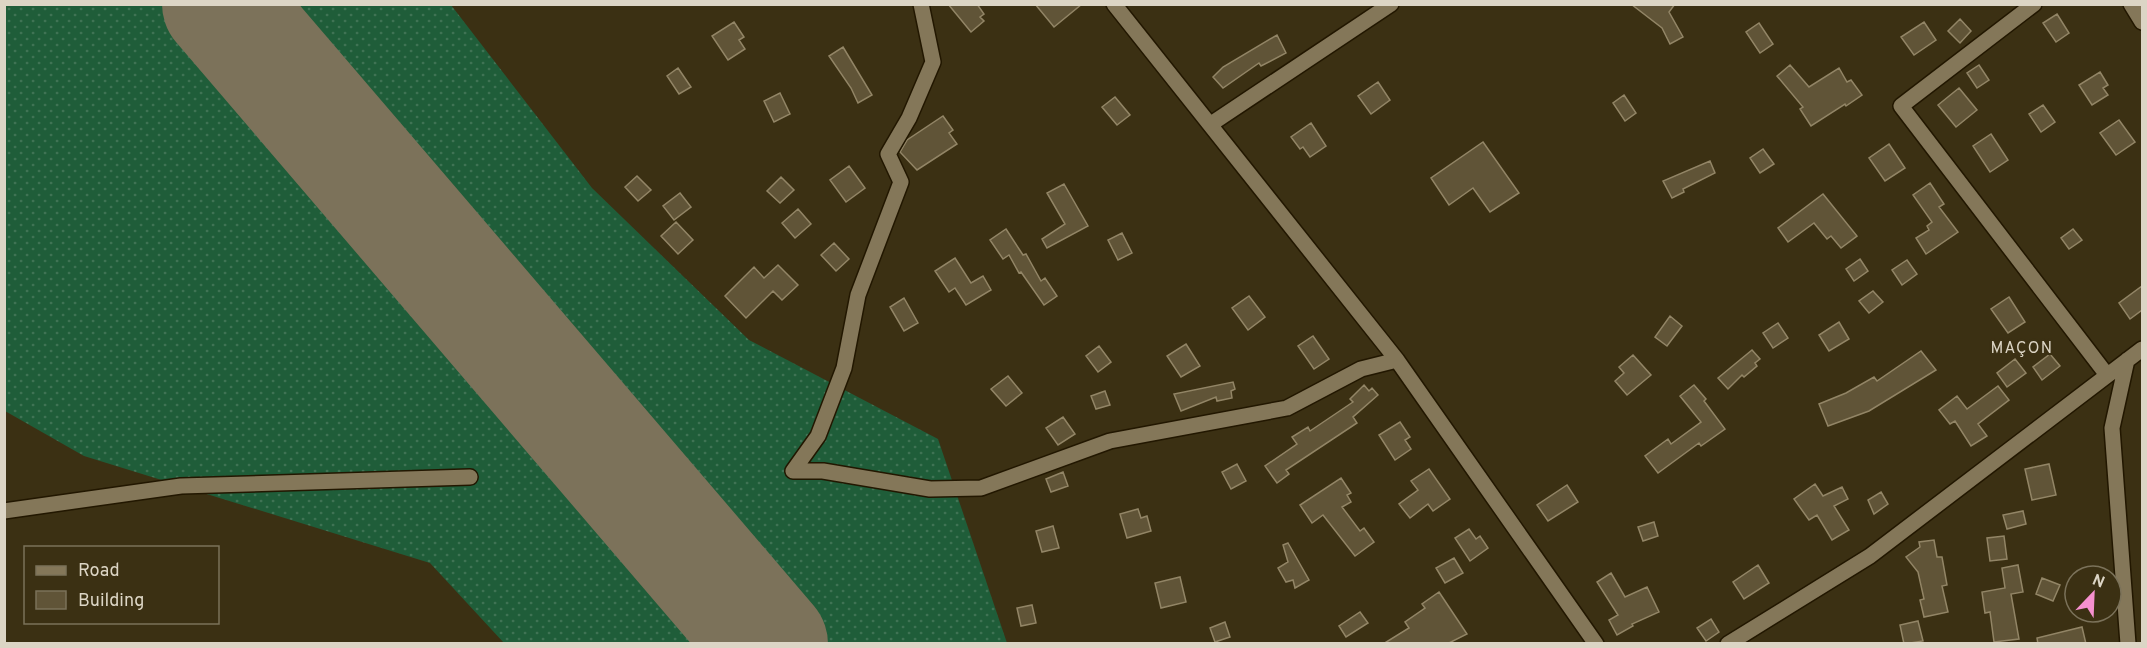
<svg xmlns="http://www.w3.org/2000/svg" width="2147" height="648" viewBox="0 0 2147 648" font-family="Overpass,sans-serif">
	<style>
		.grass { fill: url(#grass-dots) }
		.lines { fill: none; stroke-linecap: round; stroke-linejoin: round }
		.runway { stroke: #7c725a; stroke-width: 118 }
		.building { fill: #605437; stroke: #928566; stroke-width: 1.5 }
		.street-casing { stroke: #221700; stroke-width: 18 }
		.secondary-casing { stroke: #221700; stroke-width: 18 }
		.street { stroke: #847759; stroke-width: 15 }
		.secondary { stroke: #847759; stroke-width: 15 }
		.labels { text-anchor: middle; dominant-baseline: central; stroke-width: 4.5; stroke-linejoin: round; paint-order: stroke }
		.neighbourhood-label { font-size: 16px; letter-spacing: 1.5px; fill: #dcd5c5; stroke: #3b3013 }
	</style>
	<defs>
		<pattern id="grass-dots" width="8" height="8" patternUnits="userSpaceOnUse" patternTransform="scale(1.5)"><rect width="8" height="8" fill="#1f5d39"/><path d="M2 2h.1M6 6h.1" fill="none" stroke="#3f7354" stroke-width="1.8" stroke-linecap="round"/></pattern>
	</defs>
	<rect width="100%" height="100%" fill="#3b3013"/>
	<!-- grass -->
	<path class="grass" d="M5,5H451L592,188L749,340L938,439L1007,643H504L430,563L84,456L5,411Z"/>
	<g class="lines">
		<!-- runway -->
		<path class="runway" d="M221,4L769,644"/>
	</g>
	<!-- building -->
	<path class="building" d="M948,4H977L984,14L980,17L984,21L971,32Z
		M1035,4H1082L1054,27Z
		M1631,4H1675L1669,12L1683,37L1670,44L1662,28Z
		M2057,14L2069,33L2056,42L2043,23Z
		M1960,19L1971,31L1960,43L1948,31Z
		M734,22L744,37L739,40L745,49L728,60L712,36Z
		M1924,22L1936,40L1914,55L1901,37Z
		M1759,23L1773,44L1760,53L1746,32Z
		M1277,35L1286,53L1261,66L1259,63L1223,88L1213,77L1223,67Z
		M843,47L872,95L858,103L851,88L829,56Z
		M1790,65L1809,87L1839,68L1847,82L1851,80L1862,95L1846,106L1845,104L1811,126L1800,109L1803,107L1777,76Z
		M1979,65L1989,80L1977,88L1967,73Z
		M678,68L691,87L679,94L667,76Z
		M2100,72L2108,85L2103,88L2108,95L2092,105L2079,85Z
		M1378,82L1390,100L1371,114L1358,96Z
		M1959,88L1977,110L1956,127L1938,105Z
		M780,93L790,114L774,122L764,101Z
		M1624,95L1636,113L1625,121L1613,103Z
		M1115,97L1130,115L1117,125L1102,107Z
		M2043,105L2055,122L2041,132L2029,114Z
		M943,116L953,130L949,133L957,144L917,170L900,152L907,140Z
		M2119,120L2135,142L2116,155L2100,133Z
		M1311,123L1326,146L1310,157L1303,147L1300,149L1291,137Z
		M1991,134L2008,160L1990,172L1973,146Z
		M1483,142L1519,193L1490,212L1473,188L1449,205L1431,178Z
		M1889,144L1905,168L1885,181L1869,158Z
		M1763,149L1774,164L1760,173L1750,158Z
		M1710,161L1715,173L1683,189L1684,192L1672,198L1663,181Z
		M849,166L865,188L846,202L830,180Z
		M637,176L651,190L638,201L625,187Z
		M781,177L794,190L780,203L767,191Z
		M1930,183L1944,204L1939,207L1958,232L1926,254L1916,238L1929,230L1927,226L1932,222L1913,195Z
		M1064,184L1088,226L1047,248L1042,239L1065,224L1047,193Z
		M680,193L691,207L674,220L663,206Z
		M1823,194L1857,236L1841,248L1831,236L1827,239L1814,223L1788,242L1778,228Z
		M798,209L811,224L795,238L782,223Z
		M676,222L693,240L678,254L661,236Z
		M1006,229L1023,255L1026,254L1041,281L1045,278L1057,296L1044,305L1021,272L1019,273L1009,255L1003,259L990,240Z
		M2073,229L2082,240L2069,249L2061,238Z
		M1122,233L1132,253L1118,260L1108,240Z
		M834,243L849,259L836,271L821,255Z
		M955,258L971,283L983,276L991,290L966,305L955,288L949,292L935,271Z
		M1860,259L1868,271L1854,281L1846,269Z
		M1907,260L1917,274L1902,285L1892,270Z
		M778,265L798,285L782,300L773,291L746,318L725,296L754,267L764,278Z
		M2142,286V310L2130,319L2119,303Z
		M1873,291L1883,302L1869,313L1859,301Z
		M1249,296L1265,317L1248,330L1232,308Z
		M2009,297L2025,322L2008,333L1991,309Z
		M904,298L918,323L904,331L890,307Z
		M1670,316L1682,326L1667,346L1655,337Z
		M1839,322L1849,339L1829,351L1819,335Z
		M1778,323L1788,338L1773,348L1763,333Z
		M1313,336L1329,359L1314,369L1298,346Z
		M1186,344L1200,366L1181,377L1167,356Z
		M1099,346L1111,362L1098,372L1086,356Z
		M1752,350L1760,359L1755,363L1757,366L1744,377L1742,375L1728,389L1718,378Z
		M1921,351L1936,370L1869,411L1828,426L1819,404L1846,393L1874,377L1877,381Z
		M2050,354L2060,366L2042,380L2033,367Z
		M1633,355L1651,375L1627,395L1615,381L1624,373L1619,367Z
		M2015,359L2026,373L2007,387L1997,373Z
		M1008,376L1022,393L1006,406L991,389Z
		M1233,382L1235,389L1231,391L1232,398L1217,401L1216,397L1181,411L1174,394Z
		M1364,385L1369,391L1372,388L1378,395L1353,417L1357,423L1286,470L1289,474L1277,483L1265,466L1297,444L1292,437L1308,427L1310,431L1353,402L1350,399Z
		M1694,385L1706,399L1704,401L1725,429L1701,446L1699,443L1658,473L1645,456L1668,439L1671,444L1701,422L1680,396Z
		M1998,386L2009,400L1978,424L1987,436L1971,446L1955,421L1950,424L1939,410L1957,396L1967,409Z
		M1105,391L1110,405L1096,409L1091,396Z
		M1063,417L1075,434L1058,445L1046,428Z
		M1400,422L1410,437L1405,440L1411,449L1395,460L1379,435Z
		M1237,464L1246,481L1231,489L1222,472Z
		M2049,464L2056,495L2032,500L2025,469Z
		M1429,469L1450,499L1433,511L1428,504L1410,518L1399,504L1418,490L1411,481Z
		M1063,472L1068,486L1051,492L1046,479Z
		M1341,478L1351,493L1347,495L1351,502L1342,507L1360,531L1364,528L1374,542L1355,556L1323,515L1312,523L1300,505Z
		M1815,484L1823,496L1842,487L1848,499L1834,506L1849,530L1832,540L1817,515L1809,520L1794,499Z
		M1567,485L1578,502L1548,521L1537,505Z
		M1881,492L1888,504L1874,514L1868,500Z
		M1138,509L1141,518L1147,516L1151,531L1127,538L1120,514Z
		M2023,511L2026,524L2007,529L2003,515Z
		M1654,522L1658,536L1643,541L1638,527Z
		M1053,526L1059,548L1042,552L1036,531Z
		M1469,529L1476,539L1480,536L1488,548L1470,561L1455,538Z
		M2004,536L2007,559L1990,561L1987,538Z
		M1934,540L1937,557H1942L1947,585L1942,586L1948,612L1924,617L1920,600L1924,599L1918,572L1906,557L1920,547L1919,542Z
		M1288,543L1309,580L1295,588L1293,580L1286,582L1278,568L1288,562L1283,545Z
		M1454,558L1463,573L1445,583L1436,568Z
		M1758,565L1769,583L1744,599L1733,582Z
		M2018,565L2023,592L2011,594L2019,639L1994,642L1990,612L1985,613L1982,592L2005,588L2002,568Z
		M1611,573L1625,597L1647,587L1659,612L1632,624L1633,626L1617,635L1609,620L1618,615L1597,582Z
		M1180,577L1186,602L1161,608L1155,583Z
		M2042,578L2060,585L2053,601L2036,594Z
		M1439,592L1467,634L1447,644H1383L1409,628L1405,622L1425,608L1422,604Z
		M1032,605L1036,623L1021,626L1017,608Z
		M1360,612L1368,623L1346,637L1339,626Z
		M1711,619L1719,632L1706,641L1697,628Z
		M1918,621L1923,641L1904,644L1900,625Z
		M1225,622L1230,637L1215,642L1210,628Z
		M2082,627L2086,644H2038L2037,638Z"/>
	<g class="lines">
		<!-- street casing -->
		<g class="street-casing">
			<path id="street" d="M1114,4L1397,360L1596,644
				M2034,4L1901,106L2107,375
				M1211,124L1391,4
				M2127,360L2112,428L2128,644
				M793,471H823L930,489L981,488L1110,441L1287,408L1361,369L1397,360
				M793,471L818,436L844,368L858,295L901,182L888,154L909,118L933,62L921,4
				M4,511L181,486L470,477
				M1728,644L1870,556L2142,349"/>
		</g>
		<!-- secondary casing -->
		<g class="secondary-casing">
			<path id="secondary" d="M2131,4L2142,22"/>
		</g>
		<!-- street -->
		<use href="#street" class="street"/>
		<!-- secondary -->
		<use href="#secondary" class="secondary"/>
	</g>
	<g class="labels">
		<!-- neighbourhood labels -->
		<g class="neighbourhood-label">
			<text x="2022" y="349">MAÇON</text>
		</g>
	</g>
	<!-- border -->
	<rect width="2147" height="648" fill="none" stroke="#dcd5c5" stroke-width="12"/>
	<!-- legend -->
	<rect x="24" y="546" width="195" height="78" fill="#3b3013" stroke="#7b725a" stroke-width="1.5"/>
	<rect x="36" y="566" width="30" height="9" fill="#847759" stroke="#7b725a" stroke-width="1.5"/>
	<text x="78" y="576" font-size="18" fill="#dcd5c5">Road</text>
	<rect x="36" y="591" width="30" height="18" fill="#605437" stroke="#7b725a" stroke-width="1.5"/>
	<text x="78" y="606" font-size="18" fill="#dcd5c5">Building</text>
	<!-- north arrow -->
	<g transform="translate(2093 594) rotate(23)"><circle r="28" fill="#3b3013" stroke="#7b725a" stroke-width="1.5"/>
	<path d="M0-4.5L10 22L0 15L-10 22Z" fill="#f690cf"/>
	<text y="-9" font-size="16" font-weight="bold" text-anchor="middle" fill="#dcd5c5">N</text>
	</g>
</svg>
